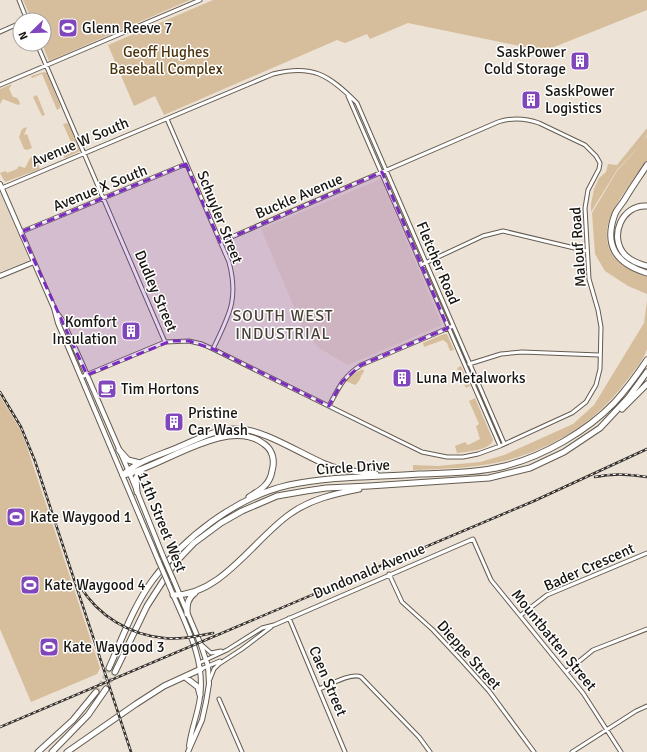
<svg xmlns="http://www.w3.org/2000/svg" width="647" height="752" viewBox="0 0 647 752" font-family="Signika,sans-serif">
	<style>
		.built { fill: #e3d5c2 }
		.green { fill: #d6bd9c }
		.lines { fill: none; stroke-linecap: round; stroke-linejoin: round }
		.highway-tunnel { stroke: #ccc3b8; stroke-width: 5; stroke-dasharray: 5 2.5; stroke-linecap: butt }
		.street-casing { stroke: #645c51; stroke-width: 5 }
		.secondary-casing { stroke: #645c51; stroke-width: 6 }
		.highway-casing { stroke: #645c51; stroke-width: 7 }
		.street { stroke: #fff; stroke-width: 3 }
		.secondary { stroke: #fff; stroke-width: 4 }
		.highway { stroke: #fff; stroke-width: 5 }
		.rail-casing { stroke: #36312c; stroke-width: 2.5 }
		.rail { stroke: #fff; stroke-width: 1; stroke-dasharray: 3; stroke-linecap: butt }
		.secondary-bridge-casing { stroke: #645c51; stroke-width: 6; stroke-linecap: butt }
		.secondary-bridge { stroke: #fff; stroke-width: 4 }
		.marked { fill: #7b2cbf; fill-opacity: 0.2; stroke: #7b2cbf; stroke-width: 3; stroke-dasharray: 8 5; stroke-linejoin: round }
		.labels { text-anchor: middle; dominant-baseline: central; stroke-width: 3; stroke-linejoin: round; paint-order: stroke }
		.poi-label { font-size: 15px; fill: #191511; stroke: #fff; text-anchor: start }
		.park-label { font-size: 15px; fill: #4b330c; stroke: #fff }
		.street-label { font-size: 15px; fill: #191511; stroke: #fff }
		.neighbourhood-label { font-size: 16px; letter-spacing: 1px; fill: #494136; stroke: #fff }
	</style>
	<rect width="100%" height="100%" fill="#ece2d5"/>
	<!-- built -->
	<path class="built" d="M381,179L442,325L348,365L319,348L305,333L261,229Z
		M0,192L28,258L27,261L0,272Z"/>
	<!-- green -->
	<path class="green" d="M23,0H190L49,61L42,44H44V20H32Z
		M213,0H647V10L544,51L408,23L370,39L367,34L345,43L337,40L164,115L155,96L134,106L108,45Z
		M44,72L47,73L60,105V108L57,110L42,74L32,78L31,76Z
		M12,84L9,89L13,97C18,97 19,100 20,104L18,105L3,99L0,104V89Z
		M37,95L45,115L42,116L33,97Z
		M67,123L69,124L80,151L65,158L63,154L74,149L63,124Z
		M27,127L24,135L27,134L32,148L27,150L24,149L19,137L22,129Z
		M647,128V135L643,142L617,170L591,212V204L594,189L599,178L606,172L608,164L617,165Z
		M647,136C647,143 647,154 647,161C645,165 641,170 638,173C624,194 599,221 609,248C615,264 631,271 647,276V294L628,286L605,271L595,254L592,213L617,171L643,142Z
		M35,155L40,169L5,182L0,173L6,171L7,173L17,169L19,166L25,168L30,158Z
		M647,300C647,312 647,323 647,334C647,338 647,344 647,349C644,360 631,375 624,384C594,424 548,451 500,462C472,468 442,469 413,470V465L438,466L480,462L504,455L573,424L594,405L644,323Z
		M444,334H447L454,350L450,351L447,343L443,340L424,347L423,343Z
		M461,366L470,386L466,388L457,368Z
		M363,369L364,372C360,375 361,381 355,385L346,381L351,375Z
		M0,396L20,429L27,447L100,668L97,674L31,702L0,629Z
		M475,398L493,440C491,450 466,452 457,453L455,446L465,442L468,445L480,439L476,426L479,424L469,401Z"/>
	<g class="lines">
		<!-- highway-tunnel -->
		<path class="highway-tunnel" d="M106,689L115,672
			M96,692L104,679L109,668"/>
		<!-- street casing -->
		<g class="street-casing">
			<path id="street" d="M19,0L27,20
				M0,32L20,23
				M37,44L165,342
				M0,85L200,0
				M348,96C399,212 449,329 500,446
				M167,119L229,262C239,300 229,315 213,349
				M2,188L273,74C313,64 329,75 357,103L504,443
				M21,232L186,164
				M421,265L483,236L503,231L587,251
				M469,364L501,354L522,352L599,355
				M81,377L165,342L189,341L202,344L213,349L422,452L447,457H463L478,454L500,446L572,413L586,402L596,385L600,369L601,327L598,310L589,279L585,208L588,190L599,169L600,163L596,156L585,145L539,123C525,118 513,117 498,122L220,242
				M329,406C339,387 343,377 361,365L453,326
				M389,574L402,602L433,630L462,661L489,691L534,752
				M521,615L547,595L647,553
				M289,618L345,752
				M202,645L211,653L221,651
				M199,663L227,650L262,628L274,625L473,539L491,580L583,693L621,752
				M201,669L220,661
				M566,672L593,650L647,629
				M210,679L214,669L219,664L242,649L271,627
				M319,689C329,685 352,672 361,677L419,737L430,752
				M219,699L242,752
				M572,752L636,711L647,706"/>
		</g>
		<!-- secondary casing -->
		<g class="secondary-casing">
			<path id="secondary" d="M0,184L54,308L58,323L159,562
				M0,276L34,262
				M56,312L62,320L80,359L132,479L163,556
				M173,579L201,645L208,666L209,684L206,702L202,720L188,752
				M169,585C183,620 206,658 200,697C198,714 191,729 189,746"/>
		</g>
		<!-- highway casing -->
		<g class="highway-casing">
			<path id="highway" d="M647,165C640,176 632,187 625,199C622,204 617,209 615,214C603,246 617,264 647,273
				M647,206C622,204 608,237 625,255C631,261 639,264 647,266
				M622,409L647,384
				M119,450L128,460L140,463
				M123,475C136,462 157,456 174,449C194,441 216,428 238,429C263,429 301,454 325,464C341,471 360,472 376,474
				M123,475C161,468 228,415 264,444C273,450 275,461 272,471C270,485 260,490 249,497
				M137,492L136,478L141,470
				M173,595C221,596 254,539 290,514C311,499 334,494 359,489
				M187,614C187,605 187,599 195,593
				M109,668C122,639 133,607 152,581C183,538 236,497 289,485C332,476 376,477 419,474C448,473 477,473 505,466C544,456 587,431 614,403C627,389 637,375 647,360
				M115,672L147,606L174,564L194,543L221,523L242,511L277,496L306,491L326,488L369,486L489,478L530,468L564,452L600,428L628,398L647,372
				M185,677L198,687L200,695
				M38,752L73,720L96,692
				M52,752L88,715L106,689
				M67,752L136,704L164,686L201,669"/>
		</g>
		<!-- street -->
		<use href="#street" class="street"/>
		<!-- secondary -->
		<use href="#secondary" class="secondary"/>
		<!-- highway -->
		<use href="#highway" class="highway"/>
		<!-- rail casing -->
		<g class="rail-casing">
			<path id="rail" d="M0,392L21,427L35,461L131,752
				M595,477C612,473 630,474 647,477
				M80,586C98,616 130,635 164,638C181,640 197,636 213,633
				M0,727L534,501L647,449"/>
		</g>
		<!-- rail -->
		<use href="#rail" class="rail"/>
		<!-- secondary-bridge casing -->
		<g class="secondary-bridge-casing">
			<path id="secondary-bridge" d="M163,556L173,579
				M159,562L169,585"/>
		</g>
		<!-- secondary-bridge -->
		<use href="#secondary-bridge" class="secondary-bridge"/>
	</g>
	<!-- marked area -->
	<path class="marked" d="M186,164L220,242L382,172L448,328L361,365L342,382L329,406L213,349L189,341H171L87,375L21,232Z"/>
	<!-- icons -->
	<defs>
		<g id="stadium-square" transform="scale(1)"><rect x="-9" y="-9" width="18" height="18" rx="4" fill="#8146bc" stroke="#fff"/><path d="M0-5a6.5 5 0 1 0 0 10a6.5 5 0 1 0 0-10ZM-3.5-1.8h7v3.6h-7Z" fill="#fff"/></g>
		<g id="building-square" transform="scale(1)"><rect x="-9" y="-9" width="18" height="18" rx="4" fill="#8146bc" stroke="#fff"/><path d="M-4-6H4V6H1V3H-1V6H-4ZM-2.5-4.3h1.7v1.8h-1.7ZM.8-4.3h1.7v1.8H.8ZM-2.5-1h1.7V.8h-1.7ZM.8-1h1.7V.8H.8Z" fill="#fff"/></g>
		<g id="cafe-square" transform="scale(1)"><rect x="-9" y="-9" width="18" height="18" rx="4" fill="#8146bc" stroke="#fff"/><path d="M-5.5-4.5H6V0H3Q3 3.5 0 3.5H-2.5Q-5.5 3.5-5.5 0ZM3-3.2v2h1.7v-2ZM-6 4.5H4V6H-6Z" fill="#fff"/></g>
	</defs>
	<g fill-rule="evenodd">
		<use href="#stadium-square" x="68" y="28"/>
		<use href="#building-square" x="580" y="61"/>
		<use href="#building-square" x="531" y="100"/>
		<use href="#building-square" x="131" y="331"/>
		<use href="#building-square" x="402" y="378"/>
		<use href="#cafe-square" x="107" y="389"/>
		<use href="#building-square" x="174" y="422"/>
		<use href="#stadium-square" x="16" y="517"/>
		<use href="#stadium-square" x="30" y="585"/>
		<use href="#stadium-square" x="49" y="647"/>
	</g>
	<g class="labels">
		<!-- poi labels -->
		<g class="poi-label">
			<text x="82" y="28">Glenn Reeve 7</text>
			<text x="566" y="52" text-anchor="end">SaskPower<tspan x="566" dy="17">Cold Storage</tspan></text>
			<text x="545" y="91">SaskPower<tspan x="545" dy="17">Logistics</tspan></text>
			<text x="117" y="322" text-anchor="end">Komfort<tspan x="117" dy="17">Insulation</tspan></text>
			<text x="416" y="378">Luna Metalworks</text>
			<text x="121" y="389">Tim Hortons</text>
			<text x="188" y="413">Pristine<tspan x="188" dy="17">Car Wash</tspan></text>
			<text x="30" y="517">Kate Waygood 1</text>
			<text x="44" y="585">Kate Waygood 4</text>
			<text x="63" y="647">Kate Waygood 3</text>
		</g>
		<!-- park labels -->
		<g class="park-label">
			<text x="166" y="52">Geoff Hughes<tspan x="166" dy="17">Baseball Complex</tspan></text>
		</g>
		<!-- street labels -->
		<g class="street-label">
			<text transform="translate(80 142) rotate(-23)">Avenue W South</text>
			<text transform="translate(100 188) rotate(-22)">Avenue X South</text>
			<text transform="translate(299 196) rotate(-23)">Buckle Avenue</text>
			<text transform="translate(220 217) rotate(68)">Schuyler Street</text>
			<text transform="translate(578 247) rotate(-94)">Malouf Road</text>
			<text transform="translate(438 263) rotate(67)">Fletcher Road</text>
			<text transform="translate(156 291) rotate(67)">Dudley Street</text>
			<text transform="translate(353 467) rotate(-4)">Circle Drive</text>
			<text transform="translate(162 522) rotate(68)">11th Street West</text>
			<text transform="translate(589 567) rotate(-24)">Bader Crescent</text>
			<text transform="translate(369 571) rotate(-23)">Dundonald Avenue</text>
			<text transform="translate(554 640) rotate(51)">Mountbatten Street</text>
			<text transform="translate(469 655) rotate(48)">Dieppe Street</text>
			<text transform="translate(328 681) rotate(67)">Caen Street</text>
		</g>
		<!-- neighbourhood labels -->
		<g class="neighbourhood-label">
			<text x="283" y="316">SOUTH WEST<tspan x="283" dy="18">INDUSTRIAL</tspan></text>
		</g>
	</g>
	<!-- north arrow -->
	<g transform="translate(32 32) rotate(247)"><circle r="19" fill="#ffffff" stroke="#a3a1a0"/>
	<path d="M0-3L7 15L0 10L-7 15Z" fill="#8146bc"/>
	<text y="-6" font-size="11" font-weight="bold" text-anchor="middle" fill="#191511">N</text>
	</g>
</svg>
